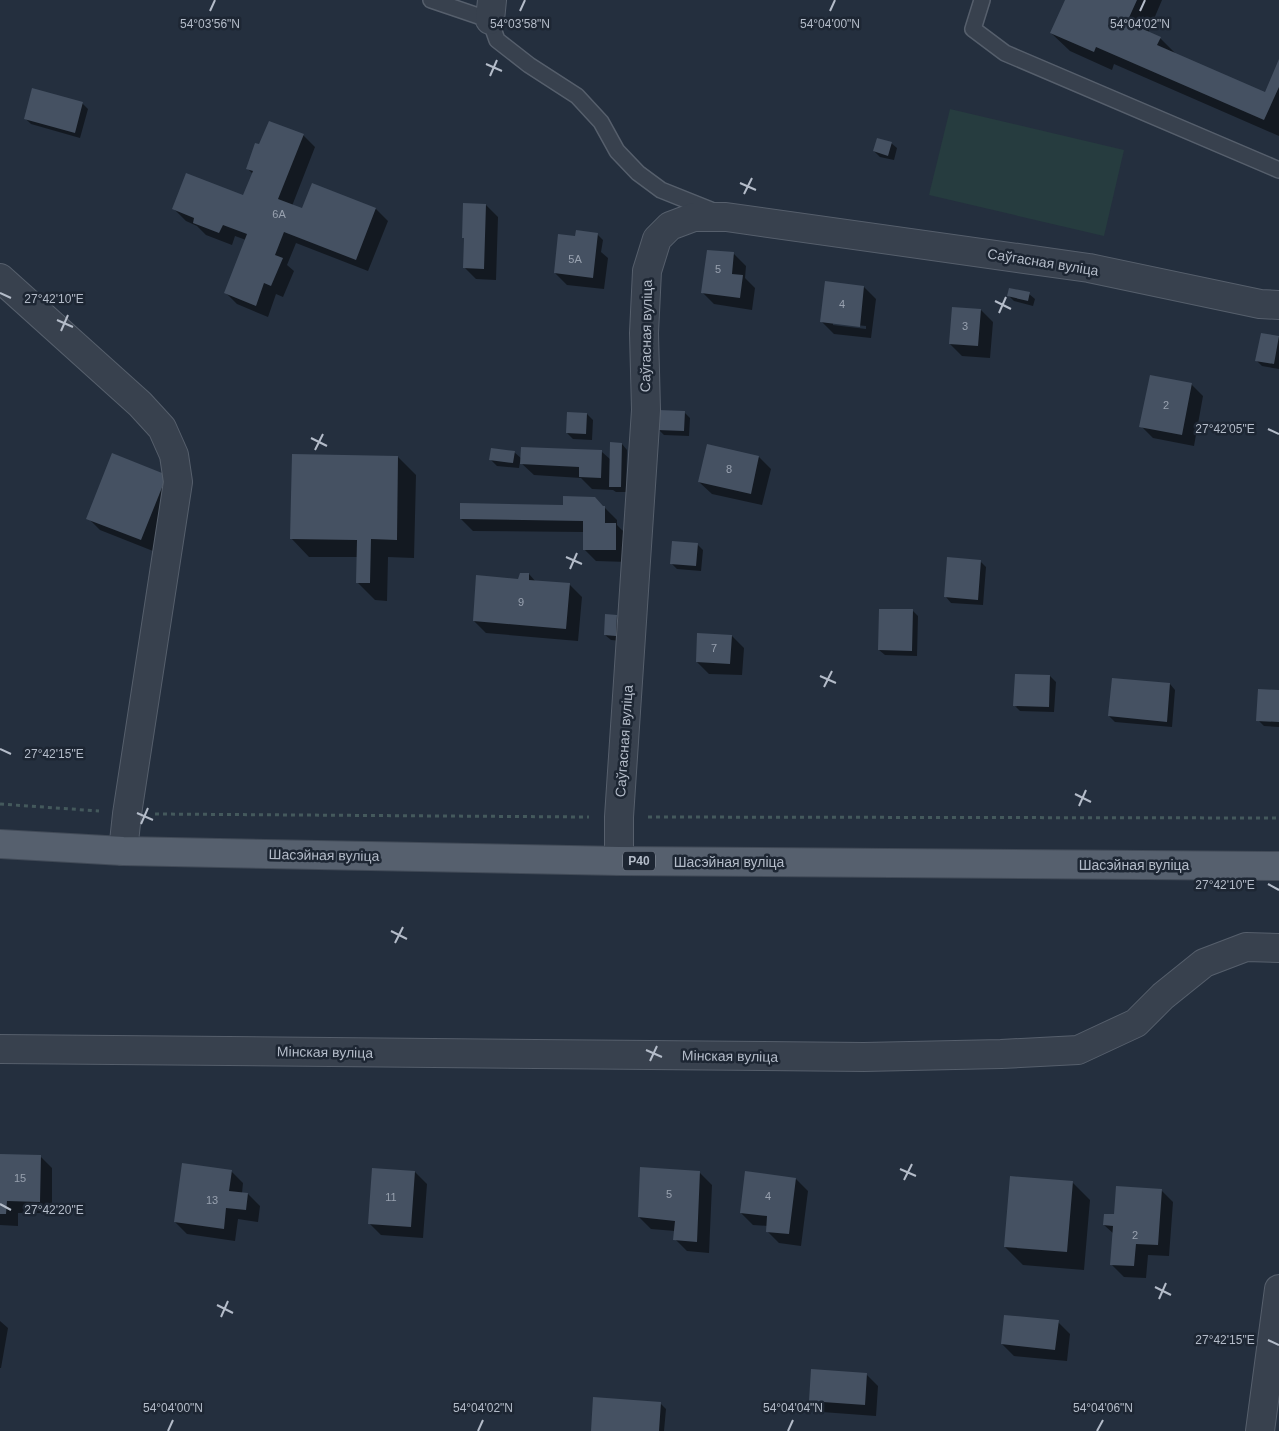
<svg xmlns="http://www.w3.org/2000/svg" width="1279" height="1431" viewBox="0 0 1279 1431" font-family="Arial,sans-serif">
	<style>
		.green { fill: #263c3f }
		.shadow { fill: #0007; fill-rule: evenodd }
		.building { fill: #455162 }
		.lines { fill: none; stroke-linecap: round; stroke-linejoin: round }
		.service-casing { stroke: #565f6c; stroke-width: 18 }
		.minor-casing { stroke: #565f6c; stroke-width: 30 }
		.primary-casing { stroke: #414a57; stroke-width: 30 }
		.path { stroke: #44595c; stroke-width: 3; stroke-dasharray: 4 4; stroke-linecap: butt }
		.service { stroke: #38414e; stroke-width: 15 }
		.minor { stroke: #38414e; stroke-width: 28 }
		.primary { stroke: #56606e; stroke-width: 28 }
		.ticks { fill: none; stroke: #b4bcc9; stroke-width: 2 }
		.labels { text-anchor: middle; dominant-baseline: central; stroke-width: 5; stroke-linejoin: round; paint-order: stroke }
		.number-label { font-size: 11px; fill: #98a1af }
		.shield { fill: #1d2633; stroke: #878f9c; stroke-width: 1 }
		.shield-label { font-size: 12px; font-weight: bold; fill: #b4bcc9 }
		.street-label { font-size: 14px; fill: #b4bcc9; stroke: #1d2633 }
		.ticks-label { font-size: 12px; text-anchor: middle; fill: #b4bcc9; stroke: #1d2633; stroke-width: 5; stroke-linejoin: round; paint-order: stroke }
	</style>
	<rect width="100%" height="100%" fill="#242f3e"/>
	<!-- green -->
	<path class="green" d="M950,109L1124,150L1104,236L929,195Z"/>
	<!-- shadow -->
	<path class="shadow" d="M1066,0H1162L1148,33L1160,38L1178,56L1265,94L1279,63V136L1114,64L1112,70L1070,51L1051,33Z
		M82,103L88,109L80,138L31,124L25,118Z
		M303,135L315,147L292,206L303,210L312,184L376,209L388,221L368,271L296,243L287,265L294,271L283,297L276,294L268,317L237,304L225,292L246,240L235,236L232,245L206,235L197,226L186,221L174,209L244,197L253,174L247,168Z
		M891,143L897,148L894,160L880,157L874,151Z
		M486,205L498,217L496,280L476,279L464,267L466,240L463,237Z
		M597,234L603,240L601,252L608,258L604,289L567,285L555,273Z
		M734,254L746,266L745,278L755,288L752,310L714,304L702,292Z
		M864,287L876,299L871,338L834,334L822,322ZM833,323L866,326V329L833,325Z
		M1029,294L1035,299L1033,306L1014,301L1008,295Z
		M981,310L993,322L990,358L962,356L950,344Z
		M1262,334L1279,337V369L1262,366L1257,361Z
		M1191,384L1203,396L1194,446L1153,438L1141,426Z
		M684,412L690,418L689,436L664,435L658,429Z
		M587,414L593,420L592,440L573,439L567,433Z
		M622,444L627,450L626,492H616L613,490L592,489L581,478L534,475L520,462L519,468L497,466L491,460L514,452L522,459L602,452L611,460Z
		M398,457L416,475L414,558L388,557L387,601L375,600L357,582L358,557H309L291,538Z
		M759,457L771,469L762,505L712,494L699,482Z
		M166,476L178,488L153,551L100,530L88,518Z
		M605,508L617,520V525L628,536V562L596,561L584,549V532L473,531L461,519Z
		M697,544L703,550L701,571L677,569L671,563Z
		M980,561L986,567L983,605L951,603L946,597Z
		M529,574L536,582L570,585L582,597L578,641L486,633L474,621L519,580Z
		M913,611L918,616L917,656L885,655L879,650Z
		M617,616L622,622V641L611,640L605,635Z
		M732,636L744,648L742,675L709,674L697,662Z
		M1050,676L1056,682L1054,712L1020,711L1014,705Z
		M1170,684L1175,690L1172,727L1115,722L1109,716Z
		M1279,691V727L1264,726L1258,720Z
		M0,1155L40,1156L52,1168V1213H18V1226L0,1225Z
		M231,1171L243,1183L242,1193L248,1194L260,1206L258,1222L238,1219L235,1241L187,1234L175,1222Z
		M415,1172L427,1184L423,1238L381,1235L369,1223Z
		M700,1173L712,1185L709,1253L687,1251L675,1239V1231L651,1229L639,1217Z
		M796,1179L808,1191L801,1246L779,1243L767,1231L768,1226L753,1225L741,1213Z
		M1072,1182L1090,1200L1084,1270L1023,1265L1005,1247Z
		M1161,1190L1173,1202L1169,1256L1148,1255L1146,1278L1124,1277L1112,1265L1114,1234L1104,1225L1115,1216Z
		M0,1321L8,1328L1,1368H0Z
		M1058,1322L1070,1334L1067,1361L1014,1356L1002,1344Z
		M866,1374L878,1386L876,1416L822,1412L810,1400Z
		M660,1403L666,1409L664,1431H592Z"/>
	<!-- building -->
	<path class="building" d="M1065,0H1137L1127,22L1161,37L1157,45L1265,92L1279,59V87L1264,120L1096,47L1094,52L1050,33Z
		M32,88L83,102L75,133L24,119Z
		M269,121L304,134L278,199L302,208L312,183L376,208L356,260L284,232L275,255L283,258L271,286L264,283L256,306L224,293L247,234L223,225L219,233L193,223L194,218L172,209L186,173L243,195L253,171L246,169L255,143L259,144Z
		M877,138L892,142L888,156L873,151Z
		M463,203L486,204L484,269L463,268L464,238H462Z
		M576,230L598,233L593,278L554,273L558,234L575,236Z
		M707,250L734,252L732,274L743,275L740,298L701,293Z
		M825,281L864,286L860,327L820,322Z
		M1009,288L1030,292L1028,301L1007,296Z
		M952,307L981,309L978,346L949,344Z
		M1261,333L1279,336L1274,364L1255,361Z
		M1150,375L1192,383L1182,435L1139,427Z
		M658,410L685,411L684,431L657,430Z
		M567,412L587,413L586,434L566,433Z
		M610,442L622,443L621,487H609Z
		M707,444L759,456L751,494L698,482Z
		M521,447L602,450L601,478L579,477V467L520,464Z
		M491,448L515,451L513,463L489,460Z
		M112,453L167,475L141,540L86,519Z
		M292,454L398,456L397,540L371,539L370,583H356L357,540L290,539Z
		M563,496L595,497L603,506H605V523H616V550H583V521L460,519V503L563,505Z
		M672,541L698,543L696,566L670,564Z
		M947,557L981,560L978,600L944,597Z
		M520,573H529V580L570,583L566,629L473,621L476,575L518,579Z
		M879,609H913L912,651L878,650Z
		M605,614L617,615L616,636L604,635Z
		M697,633L732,635L730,664L696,662Z
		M1015,674L1050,675L1049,707L1013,706Z
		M1112,678L1170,683L1167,722L1108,716Z
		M1258,689L1279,690V722L1256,721Z
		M0,1154L41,1155L40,1202L7,1201L6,1214H0Z
		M182,1163L232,1170L229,1191L248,1193L246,1210L226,1208L224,1229L174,1222Z
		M640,1167L700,1171L697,1242L673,1240L675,1221L638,1217Z
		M372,1168L415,1171L411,1227L368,1224Z
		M745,1171L796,1178L789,1234L766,1232L767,1216L740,1213Z
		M1010,1176L1073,1181L1067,1252L1004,1247Z
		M1116,1186L1162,1189L1158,1245L1136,1244L1134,1266L1110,1265L1113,1226L1103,1225L1104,1214H1114Z
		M1004,1315L1059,1320L1055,1350L1001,1344Z
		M811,1369L867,1373L865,1405L809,1401Z
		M593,1397L661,1402L659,1431H591Z"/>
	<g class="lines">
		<!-- service casing -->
		<g class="service-casing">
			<path id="service" d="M431,0L490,20L497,40L529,65L577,96L601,122L617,151L638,173L661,190L711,210
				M982,0L973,29L1005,53L1279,170"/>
		</g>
		<!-- minor casing -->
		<g class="minor-casing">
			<path id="minor" d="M490,20L492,0
				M0,278L140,404L162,428L174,455L178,482L127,814L123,851
				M619,861V817L646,410L644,333L647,271L657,239L670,226L694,217H726L1089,268L1260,304L1279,305
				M0,1049L864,1057L1001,1054L1078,1050L1136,1023L1163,996L1204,963L1246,947L1279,948
				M1260,1431L1279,1289"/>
		</g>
		<!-- primary casing -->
		<g class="primary-casing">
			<path id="primary" d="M0,844L123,851L619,861L1279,866"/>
		</g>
		<!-- path -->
		<path class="path" d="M0,804L99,811
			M155,814L589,817
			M648,817L1279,818"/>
		<!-- service -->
		<use href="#service" class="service"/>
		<!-- minor -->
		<use href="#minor" class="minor"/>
		<!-- primary -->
		<use href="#primary" class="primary"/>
	</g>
	<!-- ticks -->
	<path class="ticks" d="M210,11L215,0M520,11L525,0M830,11L835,0M1140,11L1145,0M486,64L502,71M490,76L497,60M740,183L756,190M744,194L752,178M0,293L11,298M995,301L1011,309M999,313L1006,297M57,320L73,327M61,331L68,315M1268,429L1279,434M311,438L327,446M315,450L323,434M566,557L582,564M570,569L577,553M820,676L836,683M824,687L832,671M0,749L11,754M1075,794L1091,802M1079,806L1086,790M137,813L153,820M141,824L148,808M1268,884L1279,890M391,931L407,939M395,943L403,927M646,1050L662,1057M650,1061L657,1046M900,1169L916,1176M904,1180L912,1164M0,1204L11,1210M1155,1287L1171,1295M1159,1299L1166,1283M217,1305L233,1313M221,1317L228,1301M1268,1340L1279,1345M168,1431L173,1420M478,1431L483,1420M788,1431L793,1420M1097,1431L1103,1420"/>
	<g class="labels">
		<!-- number labels -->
		<g class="number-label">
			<text x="279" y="214">6А</text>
			<text x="575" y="259">5А</text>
			<text x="718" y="269">5</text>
			<text x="842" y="304">4</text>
			<text x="965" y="326">3</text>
			<text x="1166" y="405">2</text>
			<text x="729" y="469">8</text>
			<text x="521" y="602">9</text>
			<text x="714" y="648">7</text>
			<text x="20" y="1178">15</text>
			<text x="669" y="1194">5</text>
			<text x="768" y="1196">4</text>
			<text x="391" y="1197">11</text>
			<text x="212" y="1200">13</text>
			<text x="1135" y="1235">2</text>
		</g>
		<!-- shield labels -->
		<rect class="shield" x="623" y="851.5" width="32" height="19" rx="4"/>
		<g class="shield-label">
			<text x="639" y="861">Р40</text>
		</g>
		<!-- street labels -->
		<g class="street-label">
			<text transform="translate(1043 262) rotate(9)">Саўгасная вуліца</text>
			<text transform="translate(646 336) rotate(-89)">Саўгасная вуліца</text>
			<text transform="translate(624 741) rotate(-86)">Саўгасная вуліца</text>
			<text transform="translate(324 855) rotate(1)">Шасэйная вуліца</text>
			<text x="729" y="862">Шасэйная вуліца</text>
			<text x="1134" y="865">Шасэйная вуліца</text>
			<text transform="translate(325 1052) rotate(1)">Мінская вуліца</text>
			<text transform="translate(730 1056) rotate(1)">Мінская вуліца</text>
		</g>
	</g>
	<g class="ticks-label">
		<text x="210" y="28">54°03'56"N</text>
		<text x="520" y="28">54°03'58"N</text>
		<text x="830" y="28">54°04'00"N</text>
		<text x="1140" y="28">54°04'02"N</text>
		<text x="54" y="303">27°42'10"E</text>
		<text x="1225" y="433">27°42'05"E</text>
		<text x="54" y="758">27°42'15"E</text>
		<text x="1225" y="889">27°42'10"E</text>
		<text x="54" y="1214">27°42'20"E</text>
		<text x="1225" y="1344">27°42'15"E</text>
		<text x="173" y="1412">54°04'00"N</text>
		<text x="483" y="1412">54°04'02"N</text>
		<text x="793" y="1412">54°04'04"N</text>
		<text x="1103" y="1412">54°04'06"N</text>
	</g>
</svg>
